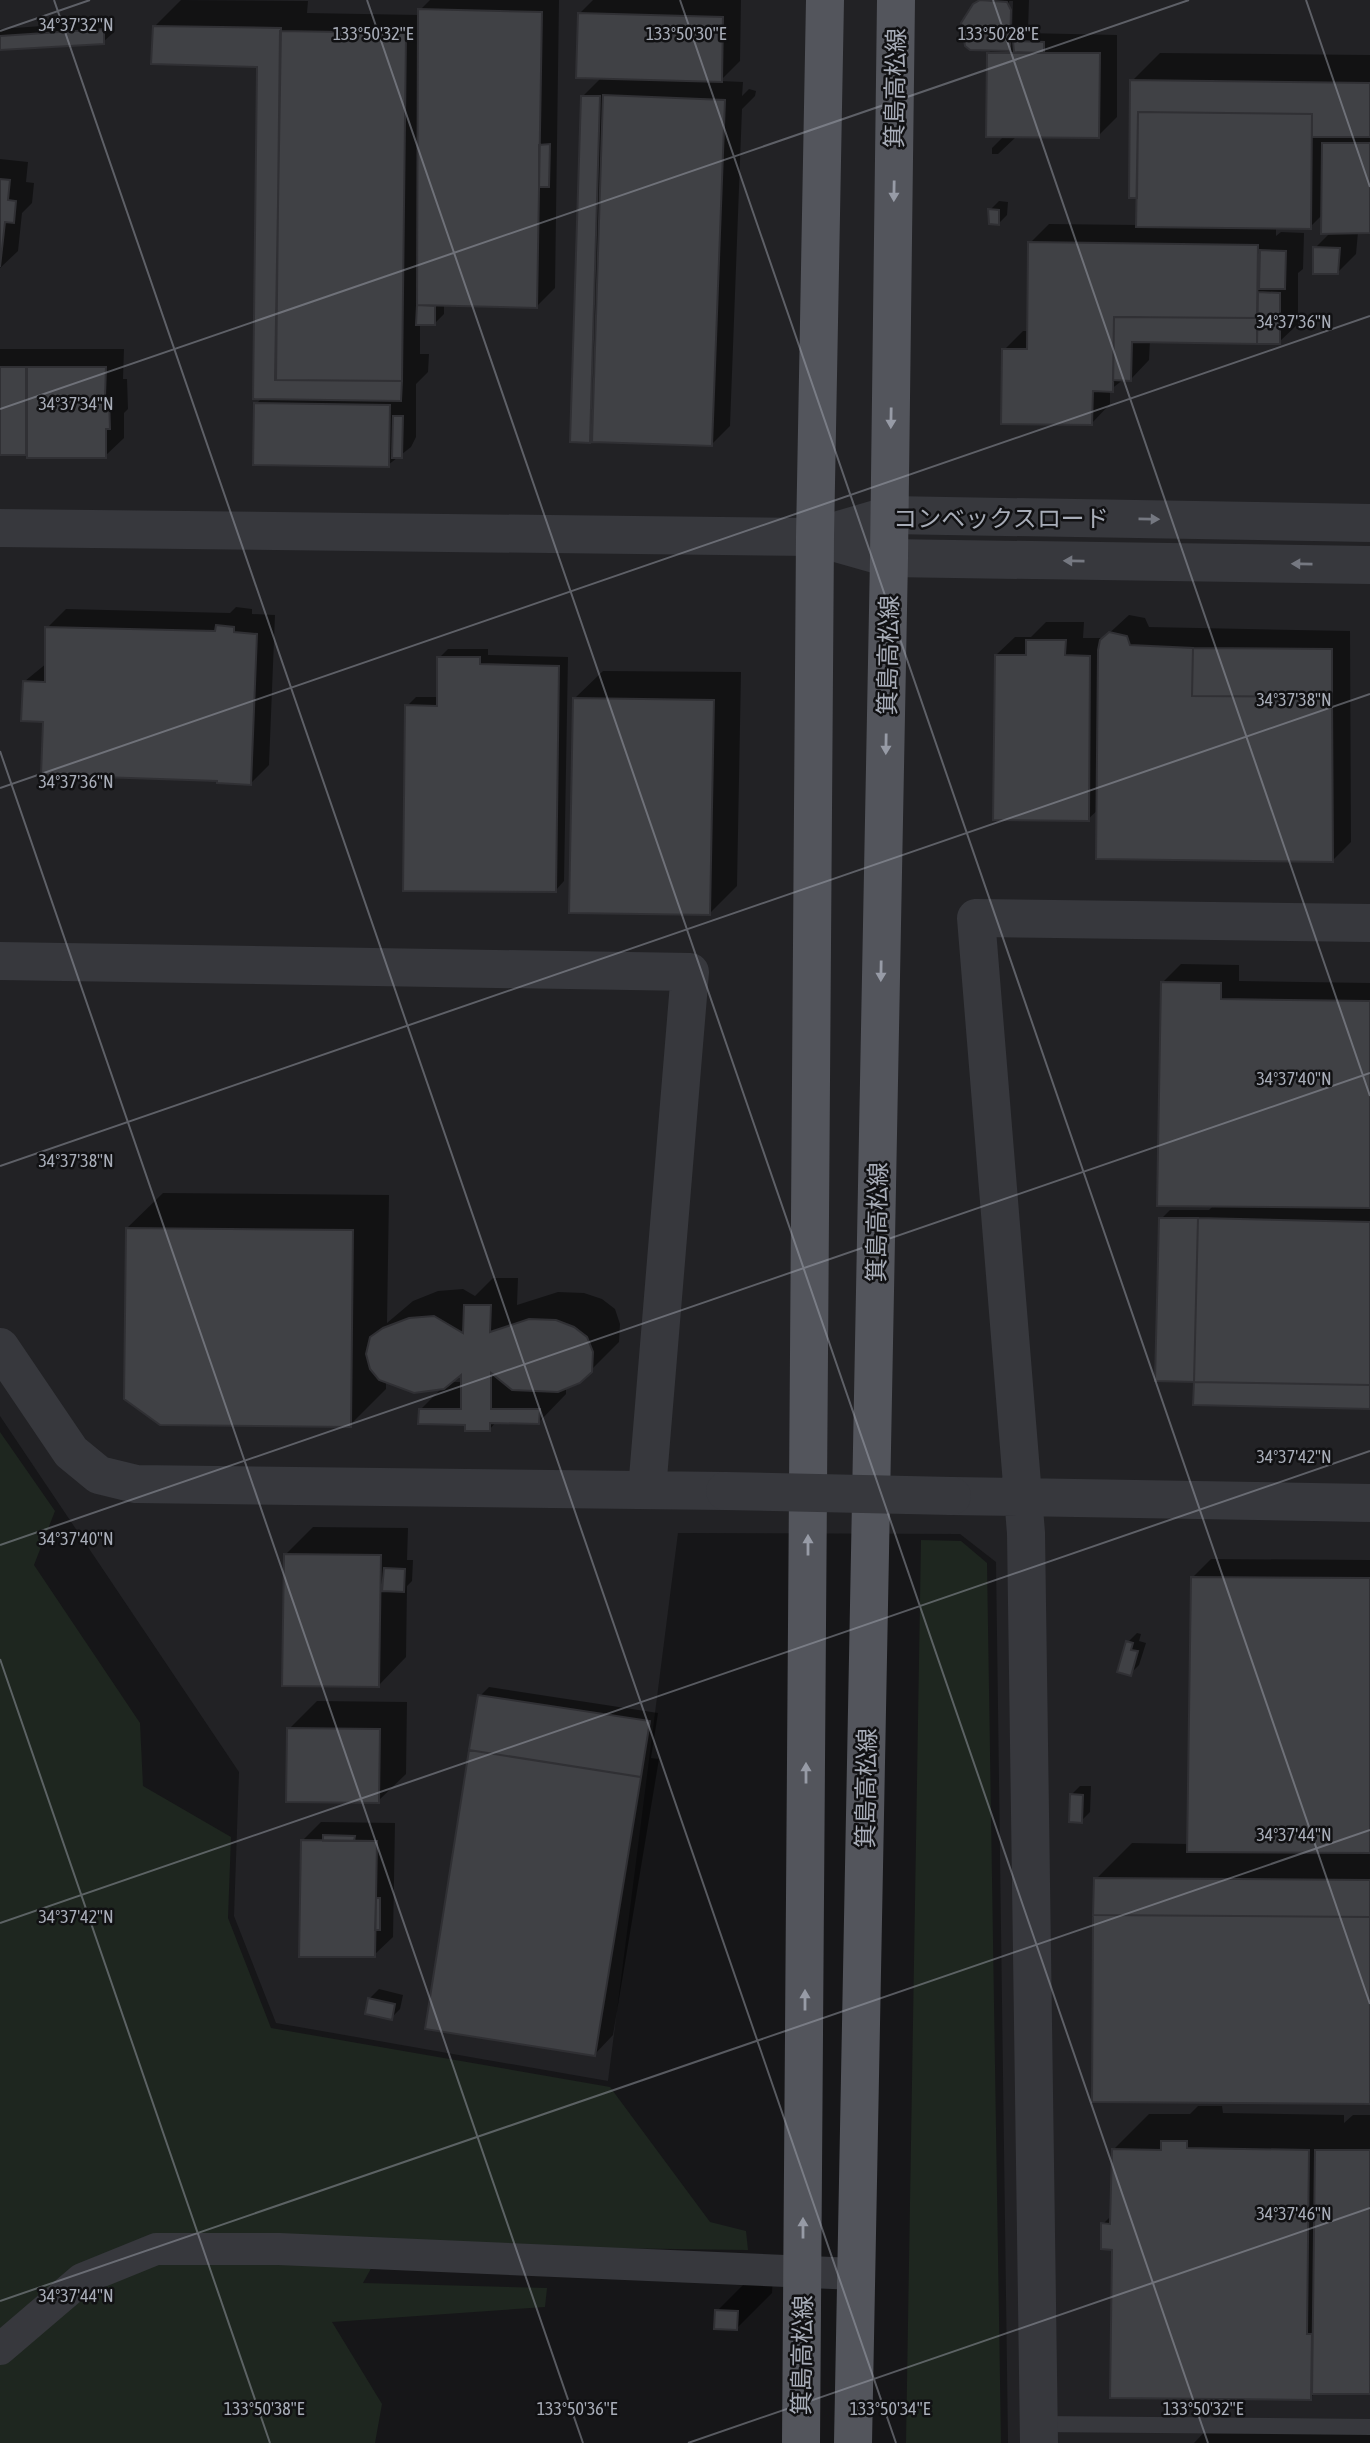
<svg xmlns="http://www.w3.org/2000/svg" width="1370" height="2443" viewBox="0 0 1370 2443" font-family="'Asap Condensed','Noto Sans JP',sans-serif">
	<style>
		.built { fill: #222225 }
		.green { fill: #1e261f }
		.shadow { fill: #0007; fill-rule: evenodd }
		.building { fill: #404145; stroke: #303034; stroke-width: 2 }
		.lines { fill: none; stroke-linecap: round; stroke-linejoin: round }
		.service { stroke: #37383d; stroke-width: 16 }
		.minor { stroke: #37383d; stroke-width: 32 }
		.tertiary { stroke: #37383d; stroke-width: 38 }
		.primary { stroke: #53555c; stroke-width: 38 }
		.tertiary-bridge { stroke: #37383d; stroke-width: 38 }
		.oneway { fill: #979ba6 }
		.oneway2 { fill: #757881 }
		.ticks { fill: none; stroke: #a8adb8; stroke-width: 2; stroke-opacity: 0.45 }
		.labels { text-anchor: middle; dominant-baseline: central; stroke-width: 5; stroke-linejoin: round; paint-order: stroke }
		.street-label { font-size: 24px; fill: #a8adb8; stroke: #111113 }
		.ticks-label { font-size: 18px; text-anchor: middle; fill: #a8adb8; stroke: #111113; stroke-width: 5; stroke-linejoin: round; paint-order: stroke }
	</style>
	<rect width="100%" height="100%" fill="#161618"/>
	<!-- built -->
	<path class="built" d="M0,0H1370V2443H1008L996,1562L960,1534L678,1533L608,2081L276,2023L234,1916L239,1772L0,1416Z"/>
	<!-- green -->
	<path class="green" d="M0,1432L55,1511L34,1565L140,1723L143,1786L231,1837L228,1918L271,2028L610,2087L710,2222L746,2231L748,2250L384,2245L363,2283L547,2288L545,2307L332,2322L382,2404L375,2443H0Z
		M921,1540L961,1541L987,1563L1001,2443H906Z"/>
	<!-- shadow -->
	<path class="shadow" d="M181,0L308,1L307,13L420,15V10L430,0H559L555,288L536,307L444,304V314L435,323H420V354H429L428,372L416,384V437L411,447L388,465L256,404L262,398L259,65L155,26Z
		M593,0H741L740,61L720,81L743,82L742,96L749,89L756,91L755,96L742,109L730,426L712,444L594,436L589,441L583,96L602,77L580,13Z
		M980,0H1029L1028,30L1025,33L1117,35V117L1098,136H1017L998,154H992V148L1004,136L988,53L993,49L971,48L963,37L962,23ZM1009,1H1013L1012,32H1009Z
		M112,21L113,33L103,42L0,48V29Z
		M1160,53L1370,55V232H1358L1356,254L1338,272L1315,248L1331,232L1323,214L1310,227H1276V236L1281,232L1304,233L1303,269L1298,273V324L1279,342L1150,340L1149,360L1131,379H1124L1110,390V404L1092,423L1004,350L1023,331H1029L1030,243L1049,224L1138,225L1132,81Z
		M0,159L28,162L26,182L34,183L32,203L22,213L18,251L0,268Z
		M999,201L1008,202L1007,215L998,224L990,210Z
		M0,349H124L123,379H127L128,409L124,413V438L105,456L0,454Z
		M236,607L252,609V614L275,615L269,765L250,784L219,779L45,721L25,681L47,663V628L66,609L230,613Z
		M1129,615L1145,618L1149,627L1350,631L1351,842L1332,861L1099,809L1088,819L996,655L1015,637H1031L1046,622H1084L1083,638H1104Z
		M448,649H488V655L568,657L564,881L555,891L407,706L416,697H439V658Z
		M603,671L741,672L737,886L709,914L575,698Z
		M1181,964L1239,965V981L1370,983V1407L1196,1380L1161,1219L1170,1210H1209L1214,1205L1163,982Z
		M163,1193L389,1195L387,1323L413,1301L438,1291L463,1289L475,1296L493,1278H518L517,1305L558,1292L584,1293L602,1299L615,1309L620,1324L619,1342L579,1382L566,1386V1394L539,1422L497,1421L489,1430L421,1409L442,1388L386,1380V1389L350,1425L127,1228ZM463,1371V1382H450Z
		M313,1527L408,1528L407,1560H413L412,1581L407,1586L406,1657L379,1685L285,1555Z
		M1211,1559L1370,1560V2102L1096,1879L1132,1843L1189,1844L1192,1578Z
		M1137,1633L1141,1634L1139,1641L1146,1643L1139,1665L1130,1674L1128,1642Z
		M489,1687L658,1713L651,1758L659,1759L613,2035L595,2054L480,1696Z
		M317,1701L407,1702L406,1774L378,1801L289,1729Z
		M1080,1786H1091L1090,1812L1081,1821L1071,1795Z
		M321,1822L395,1823L393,1937L374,1955L302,1841Z
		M379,1989L403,1995L400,2009L391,2018L370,1998Z
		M1198,2106H1222L1223,2113L1344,2115V2123L1353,2115H1370V2393L1316,2392L1310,2398L1114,2248L1103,2224L1112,2215L1113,2150L1149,2114H1190Z
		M753,2275L773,2276L772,2293L737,2328L717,2311Z
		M1215,2421L1370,2424V2443H1194Z"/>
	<!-- building -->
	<path class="building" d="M980,0L1007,2L1011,10L1010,51L970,50L965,46L961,23L973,4Z
		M418,9L542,12L537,308L417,305Z
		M578,13L723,17L722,82L576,78Z
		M153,26L281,28L275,380L402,381L401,401L253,399L257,67L151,64Z
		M104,29V44L0,50V36Z
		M280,31L406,33L402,381L276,380Z
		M1013,41L1044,42V53L1014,52Z
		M987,53H1100L1099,138L986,137Z
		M1130,80L1370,83V137H1312V114L1138,112L1137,198H1129Z
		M603,95L725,100L712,446L592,442Z
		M581,96H600L590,443L570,442Z
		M1138,112L1312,114L1311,229L1136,227Z
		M1322,143H1370V233L1321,234Z
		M550,144L549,187H539V145Z
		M0,179L10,180L8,200L16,201L14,223L5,222L0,267Z
		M988,209L999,210V225L989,224Z
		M1028,242L1258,245L1257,318L1114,317L1113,392L1093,391L1092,425L1001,424L1002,349H1027Z
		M1313,247L1340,248L1338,274H1313Z
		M1260,250L1286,251L1285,289H1259Z
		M1258,292L1280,293V344H1257Z
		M417,305L435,306V325H416Z
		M1114,317L1257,318V344L1132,342L1131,381L1113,380Z
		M0,367H26V455H0Z
		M27,367H106L105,397H109L110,429H106V458H27Z
		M254,403L390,405L389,467L253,465Z
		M393,416H403L402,458H392Z
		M216,625L234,627V632L257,634L251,785L217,783V781L41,775L43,722L21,721L23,681L45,682V627L215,631Z
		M1109,632L1127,636L1130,645L1193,648L1192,696L1332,697L1333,862L1096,859L1098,650L1100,640Z
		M1026,640H1066L1065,655L1090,656L1089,821L993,820L995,655H1026Z
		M1193,648L1332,649V697L1192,696Z
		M437,657H480V664L559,666L556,892L403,891L405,705L437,706Z
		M573,698L714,700L710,915L569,913Z
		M1161,982L1221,983V999L1370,1001V1208L1157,1206Z
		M1159,1218H1198L1194,1382L1155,1381Z
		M1198,1218L1370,1222V1385L1194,1382Z
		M126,1228L353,1230L351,1427L160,1425L124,1399Z
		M464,1305H491L490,1332L529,1319L556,1320L574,1327L587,1337L593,1352L592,1372L580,1383L558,1392L512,1390L491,1373V1409H540L539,1424L490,1423V1431H465V1425L418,1424L419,1409H461V1375L444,1389L414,1393L379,1380L370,1369L366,1354L370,1337L383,1328L409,1318L434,1316L463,1333Z
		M1194,1382L1370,1385V1409L1193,1405Z
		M284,1554L381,1555L379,1687L282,1686Z
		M384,1568L405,1569L404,1592L382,1591Z
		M1191,1577L1370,1578V1853L1187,1852Z
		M1126,1641L1133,1643L1131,1650L1138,1651L1131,1676L1117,1672Z
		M478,1695L650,1721L641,1777L469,1750Z
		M287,1728L380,1729L379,1803L286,1802Z
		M469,1750L641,1777L595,2056L425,2029Z
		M1070,1794L1083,1795L1082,1823L1069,1822Z
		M323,1835L355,1836L354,1841H323Z
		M301,1840L377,1841L375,1957H299Z
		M1094,1878L1370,1880V1917L1093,1915Z
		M376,1898H380V1930H375Z
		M1093,1915L1370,1917V2104L1092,2102Z
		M368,1998L395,2004L392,2020L365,2014Z
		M1161,2141H1187V2148L1309,2150L1307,2334H1312L1311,2400L1110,2398L1112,2250L1101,2249V2223L1110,2224L1112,2149L1161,2150Z
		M1315,2150H1370V2394H1312Z
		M715,2310L738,2311L737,2330L714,2329Z"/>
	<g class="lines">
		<!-- service -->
		<path class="service" d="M1037,2424L1370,2427"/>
		<!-- minor -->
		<path class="minor" d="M0,2349L82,2279L156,2249H279L856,2274"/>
		<!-- tertiary -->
		<path class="tertiary" d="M0,528L815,537L889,558L1370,565
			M815,537L890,515L1370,523
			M0,961L690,972L647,1490
			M0,1347L71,1452L99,1475L136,1484L725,1491
			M952,1496L1370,1503
			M1039,2443L1026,1533L976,918L1370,923"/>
		<!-- primary -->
		<path class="primary" d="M801,2443L815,537L825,0
			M853,2443L889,558L896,0"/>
		<!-- tertiary-bridge -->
		<path class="tertiary-bridge" d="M725,1491L952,1496"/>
	</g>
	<!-- one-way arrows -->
	<defs><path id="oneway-solid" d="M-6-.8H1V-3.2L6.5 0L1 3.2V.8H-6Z" transform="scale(1.75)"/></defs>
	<g class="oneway">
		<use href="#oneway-solid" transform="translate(894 191) rotate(91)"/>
		<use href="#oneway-solid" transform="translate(891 418) rotate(91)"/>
		<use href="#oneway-solid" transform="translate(886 744) rotate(91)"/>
		<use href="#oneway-solid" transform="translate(881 971) rotate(91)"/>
		<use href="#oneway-solid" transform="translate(808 1545) rotate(-90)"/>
		<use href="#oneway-solid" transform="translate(806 1773) rotate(-90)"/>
		<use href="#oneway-solid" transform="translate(805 2000) rotate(-90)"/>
		<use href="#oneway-solid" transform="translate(803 2228) rotate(-90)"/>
	</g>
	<g class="oneway2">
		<use href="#oneway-solid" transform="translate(1149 519) rotate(1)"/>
		<use href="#oneway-solid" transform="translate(1074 561) rotate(-179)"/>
		<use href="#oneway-solid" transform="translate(1302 564) rotate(-179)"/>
	</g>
	<!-- ticks -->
	<path class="ticks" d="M54,0L896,2443M367,0L1208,2443M680,0L1370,2004M993,0L1370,1096M1306,0L1370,187M0,31L90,0M0,409L1189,0M0,751L583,2443M0,788L1370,316M0,1166L1370,694M0,1545L1370,1073M0,1659L270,2443M0,1923L1370,1451M0,2301L1370,1830M688,2443L1370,2208"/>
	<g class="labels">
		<!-- street labels -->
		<g class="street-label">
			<text transform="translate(895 88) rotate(-89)">箕島高松線</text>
			<text x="1001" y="518">コンベックスロード</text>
			<text transform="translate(888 655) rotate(-89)">箕島高松線</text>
			<text transform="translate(877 1222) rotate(-89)">箕島高松線</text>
			<text transform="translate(866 1788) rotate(-89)">箕島高松線</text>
			<text transform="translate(802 2355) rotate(-89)">箕島高松線</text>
		</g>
	</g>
	<g class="ticks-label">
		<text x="76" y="31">34°37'32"N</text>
		<text x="373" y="40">133°50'32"E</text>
		<text x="686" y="40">133°50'30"E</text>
		<text x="998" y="40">133°50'28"E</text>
		<text x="1294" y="328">34°37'36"N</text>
		<text x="76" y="410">34°37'34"N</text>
		<text x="1294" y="706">34°37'38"N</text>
		<text x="76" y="788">34°37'36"N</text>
		<text x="1294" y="1085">34°37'40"N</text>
		<text x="76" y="1167">34°37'38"N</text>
		<text x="1294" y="1463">34°37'42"N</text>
		<text x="76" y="1545">34°37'40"N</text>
		<text x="1294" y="1841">34°37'44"N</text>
		<text x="76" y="1923">34°37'42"N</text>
		<text x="1294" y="2220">34°37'46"N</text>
		<text x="76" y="2302">34°37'44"N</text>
		<text x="264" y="2415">133°50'38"E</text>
		<text x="577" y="2415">133°50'36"E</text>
		<text x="890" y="2415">133°50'34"E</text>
		<text x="1203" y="2415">133°50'32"E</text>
	</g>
</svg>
